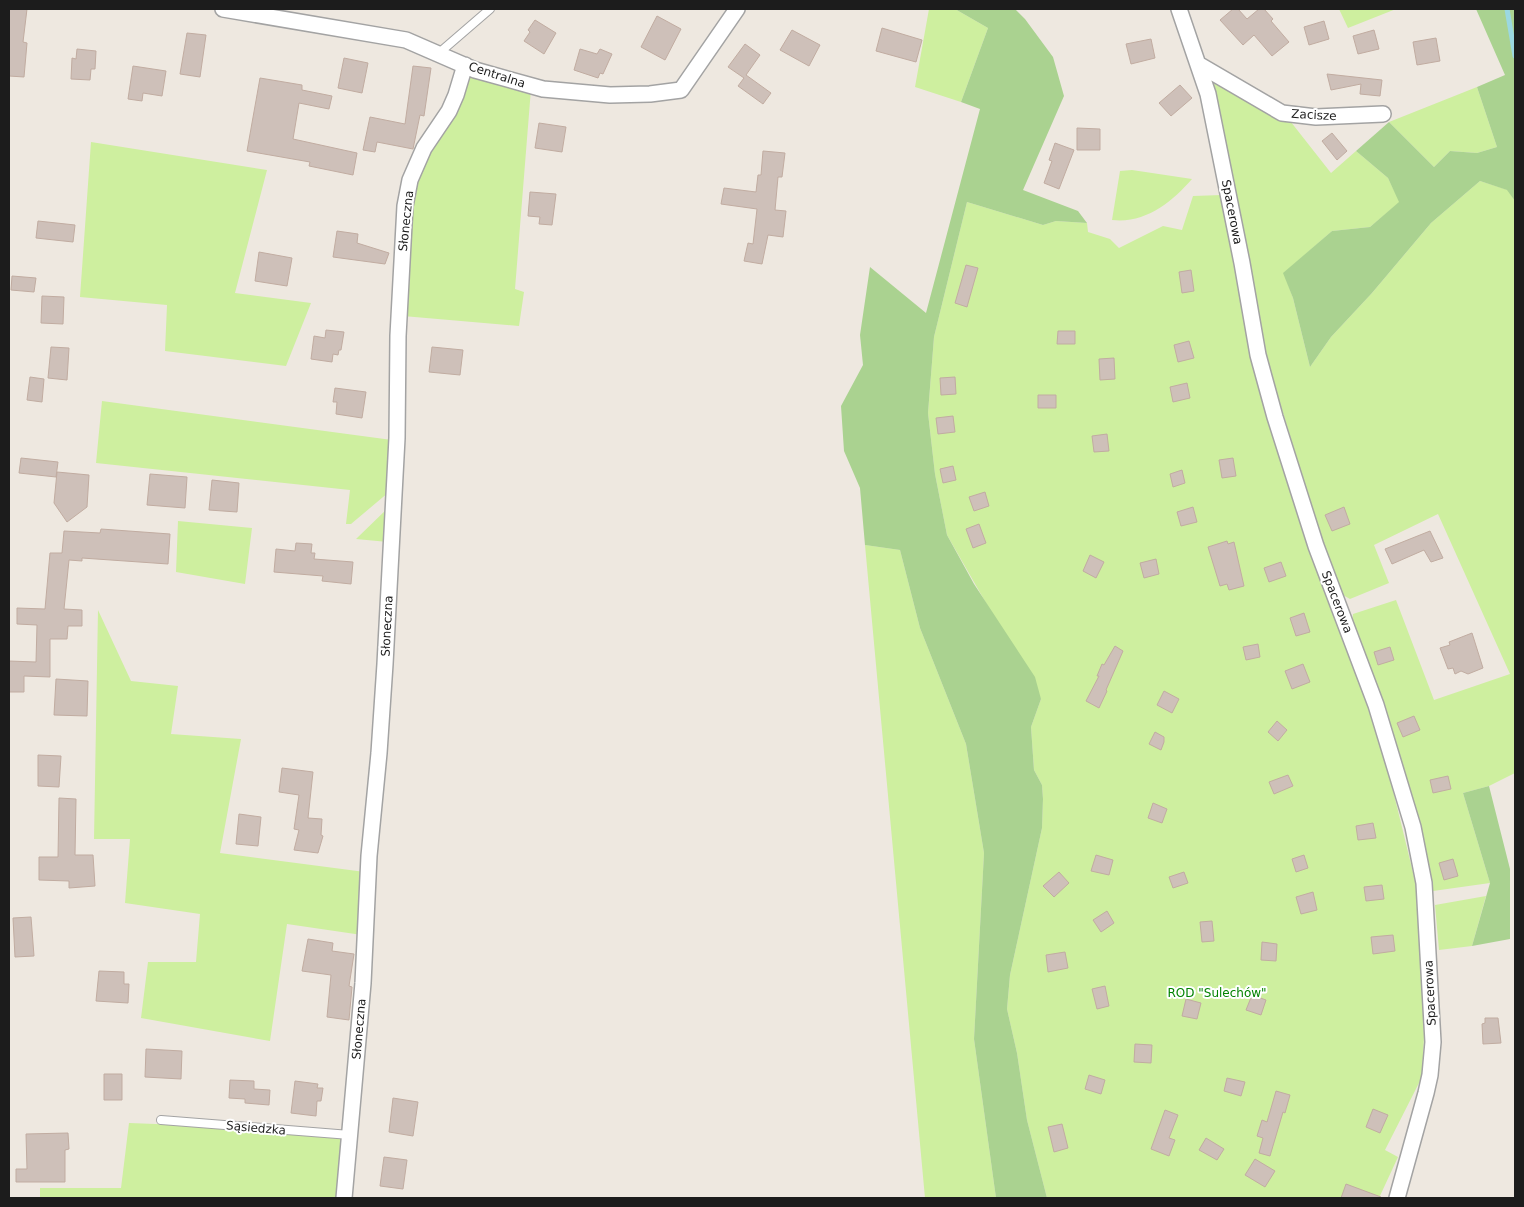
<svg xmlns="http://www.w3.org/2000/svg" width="1524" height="1207" viewBox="0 0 1524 1207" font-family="'DejaVu Sans',sans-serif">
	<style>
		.grass { fill: #ceef9f }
		.forest { fill: #aad290 }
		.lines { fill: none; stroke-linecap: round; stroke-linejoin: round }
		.stream { stroke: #9bd8e1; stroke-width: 5 }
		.building { fill: #cec0b9; stroke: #c1aca1 }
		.lane-casing { stroke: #a3a3a3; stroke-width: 10 }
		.street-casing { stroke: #a3a3a3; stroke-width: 18 }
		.lane { stroke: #fff; stroke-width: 8 }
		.street { stroke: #fff; stroke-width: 15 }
		.labels { text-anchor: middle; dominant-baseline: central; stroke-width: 4; stroke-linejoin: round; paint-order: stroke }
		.street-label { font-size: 12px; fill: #1c1c1c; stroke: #fff }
		.park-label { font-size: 12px; fill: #028300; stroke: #fff }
	</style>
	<rect width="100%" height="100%" fill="#eee8e0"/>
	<!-- grass -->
	<path class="grass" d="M929,9H955L988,28L961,102L915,87Z
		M1339,9H1396L1348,28Z
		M467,70L531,89L515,289L524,292L519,326L403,316L414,180Z
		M1204,71L1287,117L1331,173L1356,151L1388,178L1400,202L1370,227L1332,231L1284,273L1293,298L1310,367L1331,337L1372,293L1431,223L1480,181L1508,190L1515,201V773L1489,786L1463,793L1490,883L1433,891C1414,799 1388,710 1352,623L1353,614L1396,600L1434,700L1510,674L1438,514L1374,545L1389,583L1350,599L1341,594L1320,534L1268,364Z
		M1477,87L1497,147L1477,153L1450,151L1434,167L1389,122Z
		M91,142L267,170L235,293L311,303L286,366L165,351L167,305L80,297Z
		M1132,170L1192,179C1172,202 1145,224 1112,220L1120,171Z
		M1222,195L1238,290L1267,409L1345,643L1371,713L1389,774L1419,897L1424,1037L1422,1077L1385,1150L1398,1157L1379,1198H1047L1027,1120L1017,1053L1007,1009L1010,975L1042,828L1043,799L1042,785L1034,770L1031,727L1041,699L947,535L935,474L928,413L934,337L967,202L1043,225L1056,221L1087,223L1088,232L1110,239L1119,248L1163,226L1182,230L1193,196Z
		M102,401L392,440L389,492L351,524H346L350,490L96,463Z
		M390,506L388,542L356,539Z
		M178,521L252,528L245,584L176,572Z
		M865,545L900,550L920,628L966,744L984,853L974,1039L996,1198H925Z
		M98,610L131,681L178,686L171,734L241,739L220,853L365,872L362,935L287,924L270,1041L141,1018L148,962H196L200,914L125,903L130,839H94Z
		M1486,896L1472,946L1439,950L1435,905Z
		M129,1123L262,1128L345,1134L340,1198H40V1188H121Z"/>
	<!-- forest -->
	<path class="forest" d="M955,9H1015L1025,19L1053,57L1064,96L1023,190L1078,211L1087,223L1056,221L1043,225L967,202L934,337L928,413L935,474L947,535L974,584L1035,677L1041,699L1031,727L1034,770L1042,785L1043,799L1042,828L1010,975L1007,1009L1017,1053L1027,1120L1047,1198H996L974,1039L984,853L966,744L920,628L900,550L865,545L860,488L844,451L841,406L863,365L860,335L870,267L926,313L980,109L961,102L988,28Z
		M1476,9H1515V201L1507,190L1480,181L1431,223L1372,293L1331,337L1310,367L1293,298L1283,273L1332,231L1370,227L1399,202L1388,178L1356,151L1389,122L1434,167L1450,151L1477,153L1497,147L1477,87L1505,75Z
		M1489,786L1510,869V939L1472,946L1490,883L1463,793Z"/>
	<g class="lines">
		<!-- stream -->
		<path class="stream" d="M1507,9L1515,56"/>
	</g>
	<!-- building -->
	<path class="building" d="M9,9H27L23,42L27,43L24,77L9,76Z
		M1233,9H1238L1247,19L1259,9H1264L1273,19L1271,21L1289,42L1272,56L1254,35L1243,45L1220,20Z
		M657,16L681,29L665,60L641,47Z
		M535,20L556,33L544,54L524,41L530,32L528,30Z
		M1324,21L1329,39L1309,45L1304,27Z
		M882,28L922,40L916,62L876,51Z
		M792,30L820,45L809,66L780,50Z
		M1374,30L1379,49L1358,54L1353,36Z
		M187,33L206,35L200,77L180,74Z
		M1436,38L1440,61L1417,65L1413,42Z
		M1151,39L1155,58L1131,64L1126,44Z
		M745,44L760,55L746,75L771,93L763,104L738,86L744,78L728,67Z
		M77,49L96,51L95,69H91L90,80L71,79L72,58L76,59Z
		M580,49L597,54L600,49L612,54L603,74L600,73L598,78L574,70Z
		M344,58L368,63L362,93L338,88Z
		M133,66L166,71L162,96L143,93L142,101L128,99Z
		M413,66L431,68L424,116L420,115L413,149L377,142L375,152L363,150L370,117L405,124Z
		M1327,74L1382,80L1380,96L1360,94L1361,84L1331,90Z
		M260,78L302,85V90L332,96L329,109L299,103L293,139L357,153L353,175L309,166L310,162L247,151Z
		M1180,85L1192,98L1171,116L1159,103Z
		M539,123L566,127L562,152L535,148Z
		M1077,128L1100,129V150H1077Z
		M1332,133L1347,151L1337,160L1322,141Z
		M1055,143L1074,150L1059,189L1044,183L1052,161L1049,160Z
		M763,151L785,153L782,177H778L775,210L786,211L783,237L768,235L762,264L744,261L748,243L753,244L757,209L721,204L724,188L756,192L758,175H761Z
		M530,192L556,194L552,225L539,224L540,217L528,216Z
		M38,221L75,225L73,242L36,238Z
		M337,231L358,234L357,243L389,253L385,264L333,257Z
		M259,252L292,258L287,286L255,281Z
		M966,265L978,268L967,307L955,303Z
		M1191,270L1194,291L1182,293L1179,272Z
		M12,276L36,278L34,292L11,290Z
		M42,296L64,297L63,324L41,323Z
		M326,330L344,332L341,350H339L338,355L333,354L332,362L311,359L314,336L325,338Z
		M1058,331H1075V344H1057Z
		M1189,341L1194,358L1178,362L1174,345Z
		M51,347L69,348L67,380L48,378Z
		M432,347L463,350L460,375L429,372Z
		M1114,358L1115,379L1100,380L1099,359Z
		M30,377L44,379L42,402L27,400Z
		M955,377L956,394L941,395L940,378Z
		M1187,383L1190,398L1173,402L1170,387Z
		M335,388L366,392L362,418L336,414L337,402H333Z
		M1038,395H1056V408H1038Z
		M953,416L955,432L938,434L936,418Z
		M1107,434L1109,451L1094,452L1092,436Z
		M21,458L58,462L56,477L19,473Z
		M1233,458L1236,476L1222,478L1219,460Z
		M953,466L956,480L943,483L940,469Z
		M1182,470L1185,483L1173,487L1170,474Z
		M57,472L89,475L87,507L67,522L54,503Z
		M150,474L187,477L185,508L147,505Z
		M212,480L239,483L237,512L209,510Z
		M985,492L989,506L974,511L969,497Z
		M1193,507L1197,522L1181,526L1177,512Z
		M1344,507L1350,524L1332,531L1325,515Z
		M979,524L986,543L973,548L966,529Z
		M101,529L170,534L168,564L82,558V561L69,560L64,609L82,610V626H68L67,639H50V677L24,676V692H9V661L36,662L37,625L17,624V608L45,609L50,553H62L64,531L100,533Z
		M1430,531L1443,558L1431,562L1424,550L1392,564L1385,549Z
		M1227,541L1228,544L1234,542L1244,586L1229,590L1227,584L1220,586L1208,547Z
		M296,543L312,544L311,553H315L314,559L353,562L351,584L322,581L323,576L274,572L276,549L295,551Z
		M1090,555L1104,562L1096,578L1083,571Z
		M1156,559L1159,574L1144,578L1140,563Z
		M1281,562L1286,576L1269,582L1264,568Z
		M1304,613L1310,632L1296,636L1290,618Z
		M1472,633L1483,668L1468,674L1461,671L1455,674L1453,668L1448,669L1440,648L1450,645L1449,642Z
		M1258,644L1260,657L1246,660L1243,647Z
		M1115,646L1123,651L1106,690L1107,691L1099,708L1086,701L1099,676H1097L1102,664L1104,665Z
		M1390,647L1394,660L1378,665L1374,652Z
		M1303,664L1310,682L1292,689L1285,671Z
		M56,679L88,681L87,716L54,715Z
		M1164,691L1179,699L1172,713L1157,705Z
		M1414,716L1420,730L1403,737L1397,723Z
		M1277,721L1287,730L1278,741L1268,732Z
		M1155,732L1164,737V742L1161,750L1149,744Z
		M38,755L61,756L59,787L38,786Z
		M282,768L313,772L308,818L322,819L321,835L323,836L318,853L294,850L299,830L294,829L299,795L279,792Z
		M1288,775L1293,786L1274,794L1269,782Z
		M1448,776L1451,789L1433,793L1430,780Z
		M59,798L76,799L75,855H93L95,886L69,888V881L39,880V857H58Z
		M1153,803L1167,809L1162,823L1148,818Z
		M239,814L261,817L258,846L236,844Z
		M1373,823L1376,838L1358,840L1356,826Z
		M1096,855L1113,860L1109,875L1091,871Z
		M1304,855L1308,868L1296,872L1292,859Z
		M1453,859L1458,876L1444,880L1439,863Z
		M1059,872L1069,883L1054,897L1043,886Z
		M1184,872L1188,883L1173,888L1169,877Z
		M1382,885L1384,899L1366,901L1364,887Z
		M1313,892L1317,910L1301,914L1296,897Z
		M1107,911L1114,923L1101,932L1093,920Z
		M31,917L34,956L15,957L13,918Z
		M1212,921L1214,941L1202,942L1200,922Z
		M1393,935L1395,951L1373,954L1371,937Z
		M308,939L333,943L332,951L354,954L349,986L352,987L349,1020L327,1017L331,975L302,971Z
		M1262,942L1277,944L1276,961L1261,960Z
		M1065,952L1068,968L1048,972L1046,955Z
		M99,971L124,972V984H129L128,1003L96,1001Z
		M1105,986L1109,1006L1097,1009L1092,989Z
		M1252,995L1266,1000L1261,1015L1246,1010Z
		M1186,999L1201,1003L1197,1019L1182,1016Z
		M1485,1018H1498L1501,1043L1483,1044L1482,1024L1485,1023Z
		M1135,1044L1152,1045L1151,1063L1134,1062Z
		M146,1049L182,1051L181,1079L145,1077Z
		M104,1074H122V1100H104Z
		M1089,1075L1105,1080L1101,1094L1085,1089Z
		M1227,1078L1245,1082L1241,1096L1224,1091Z
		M230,1080L254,1081V1089L270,1090L269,1105L245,1103V1099L229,1098Z
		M295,1081L318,1084L317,1088H323L321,1101H317L316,1116L291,1113Z
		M1276,1091L1290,1095L1285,1113L1283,1112L1270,1156L1259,1153L1263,1138L1257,1136L1262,1120L1267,1122Z
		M393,1098L418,1102L413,1136L389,1132Z
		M1373,1109L1388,1115L1380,1133L1366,1127Z
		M1165,1110L1178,1115L1169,1138L1175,1140L1169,1156L1151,1149Z
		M1062,1124L1068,1148L1054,1152L1048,1127Z
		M68,1133L69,1149L65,1150V1182H16V1169H27L26,1134Z
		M1206,1138L1224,1149L1217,1160L1199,1150Z
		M384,1157L407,1160L403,1189L380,1186Z
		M1255,1159L1275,1171L1265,1187L1245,1175Z
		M1346,1184L1381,1197V1198H1341Z"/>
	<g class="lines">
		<!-- lane casing -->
		<g class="lane-casing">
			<path id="lane" d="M439,53L490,9
				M161,1120L350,1135"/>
		</g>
		<!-- street casing -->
		<g class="street-casing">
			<path id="street" d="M223,9L406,40L475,70L543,89L610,95L650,94L681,90L737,9
				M1179,9L1208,94L1242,263L1258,355L1275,417L1316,546L1376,705L1413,827L1424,883L1433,1042L1430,1075L1426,1093L1397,1198
				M1198,64L1282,113L1316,117L1383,114
				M344,1198L363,983L369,856L379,753L385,664L397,438L398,336L405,206L410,180L424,148L449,111L456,95L465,65"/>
		</g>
		<!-- lane -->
		<use href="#lane" class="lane"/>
		<!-- street -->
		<use href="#street" class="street"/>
	</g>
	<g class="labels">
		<!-- street labels -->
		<g class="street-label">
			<text transform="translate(497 75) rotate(18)">Centralna</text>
			<text transform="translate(1314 115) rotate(3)">Zacisze</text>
			<text transform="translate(1232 212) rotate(79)">Spacerowa</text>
			<text transform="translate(406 221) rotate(-84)">Słoneczna</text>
			<text transform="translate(1337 602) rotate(69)">Spacerowa</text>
			<text transform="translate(387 626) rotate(-87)">Słoneczna</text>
			<text transform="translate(1430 993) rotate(-93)">Spacerowa</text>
			<text transform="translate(359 1029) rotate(-85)">Słoneczna</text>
			<text transform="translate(256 1128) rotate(5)">Sąsiedzka</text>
		</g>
		<!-- park labels -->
		<g class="park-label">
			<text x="1217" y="993">ROD "Sulechów"</text>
		</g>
	</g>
	<!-- border -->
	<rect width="1524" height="1207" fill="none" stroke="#1c1c1c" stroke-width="20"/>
</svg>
